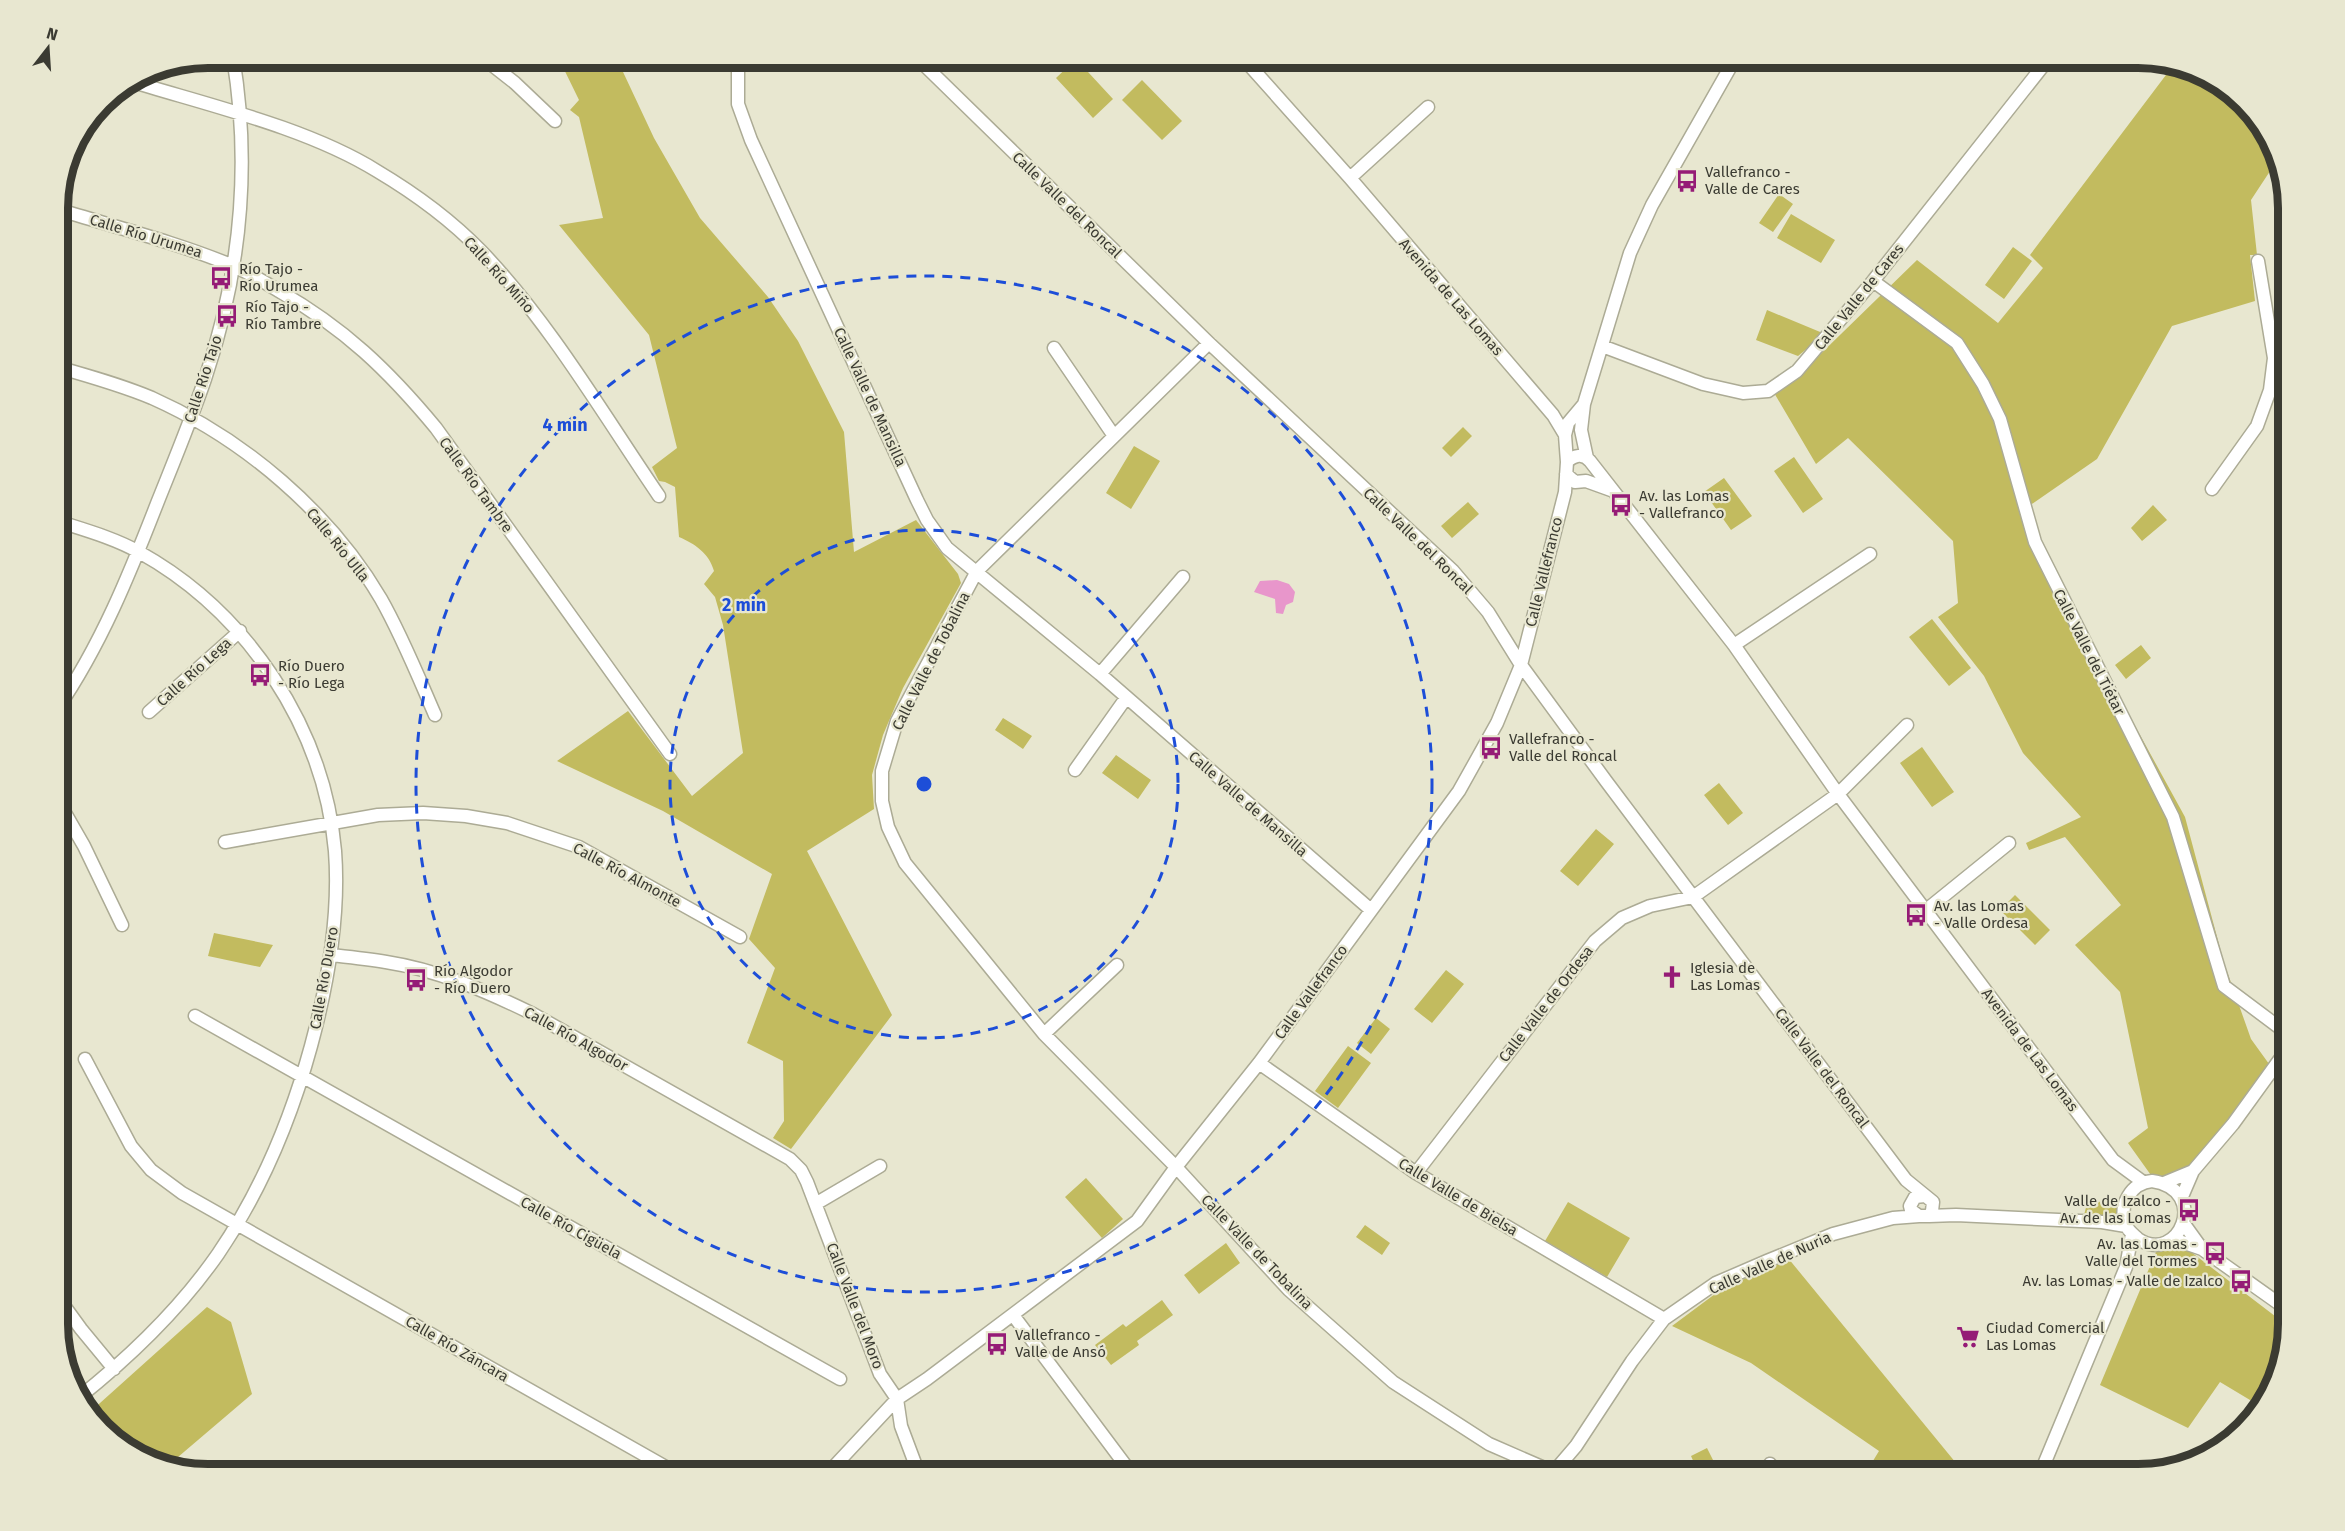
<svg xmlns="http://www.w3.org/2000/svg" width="2345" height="1531" viewBox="0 0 2345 1531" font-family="'Fira Sans',sans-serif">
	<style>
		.green { fill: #c2bb5f }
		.water { fill: #e896cb }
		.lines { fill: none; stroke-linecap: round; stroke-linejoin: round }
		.minor-casing { stroke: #acab95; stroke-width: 15 }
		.minor { stroke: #fff; stroke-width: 12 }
		.ring { fill: none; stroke: #1d4ed8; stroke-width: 3; stroke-dasharray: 10 8 }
		.labels { text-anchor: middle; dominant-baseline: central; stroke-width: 4.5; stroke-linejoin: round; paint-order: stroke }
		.poi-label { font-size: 15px; fill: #3b3b32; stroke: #e8e7d0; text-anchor: start }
		.street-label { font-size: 15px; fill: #3b3b32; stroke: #e8e7d0 }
		.rim { fill: none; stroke: #3b3b32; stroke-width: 8 }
		.centre { fill: #1d4ed8; stroke: #e8e7d0; stroke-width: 3 }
		.ring-label { font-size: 18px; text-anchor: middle; font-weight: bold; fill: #1d4ed8; stroke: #e8e7d0; stroke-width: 4.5; stroke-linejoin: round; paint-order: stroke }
	</style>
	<rect width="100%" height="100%" fill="#e8e7d0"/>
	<!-- green -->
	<path class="green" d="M558,57H616L654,138L700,218L768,297L798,341L844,432L854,552L916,520L958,574L961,583L903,688L883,735L872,775L874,809L807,851L892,1015L791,1149L773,1138L784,1121L783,1061L747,1043L775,968L749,939L772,874L663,811L557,761L628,711L692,796L743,753L723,625L715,597L704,584L714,571C709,553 695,544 679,537L675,487L665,482L659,481L652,467L677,448L649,335L559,225L603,218L579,117L570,110L579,100Z
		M1076,59L1113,99L1093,118L1056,78Z
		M2172,67L2221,82L2268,132L2276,162L2251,200L2257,255H2250L2255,301L2172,326L2097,459L2029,506L2043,547L2072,611L2185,817L2224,963L2251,1039L2277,1075L2193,1164L2164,1179L2153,1178L2128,1143L2148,1128L2120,992L2075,945L2121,905L2065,837L2029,850L2026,843L2081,817L2023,753L1984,676L1938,617L1958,603L1953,541L1848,438L1816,464L1773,391L1803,371L1917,260L1998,323L2043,268L2030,255Z
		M1142,80L1182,121L1162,140L1122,100Z
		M1779,194L1793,204L1773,232L1759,223Z
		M1791,214L1835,240L1821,263L1777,238Z
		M2013,247L2032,261L2004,299L1985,285Z
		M1767,310L1825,334L1798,356L1756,340Z
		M1463,427L1472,436L1451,457L1442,448Z
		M1134,446L1160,461L1131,509L1106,493Z
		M1794,457L1823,499L1803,513L1774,471Z
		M1724,478L1752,516L1731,530L1704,492Z
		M1468,502L1479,514L1452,538L1441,526Z
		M2153,505L2167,520L2142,541L2131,528Z
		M1932,619L1971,668L1949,686L1909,637Z
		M2141,645L2151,658L2126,679L2115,665Z
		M1003,718L1032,736L1023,749L995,730Z
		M1922,747L1954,792L1932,807L1900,763Z
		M1116,755L1151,780L1138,799L1102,773Z
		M1719,783L1743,813L1728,825L1704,795Z
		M1596,829L1614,844L1578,886L1560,871Z
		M2015,895L2050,930L2035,945L2000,910Z
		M214,933L273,945L260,967L208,956Z
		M1446,970L1464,984L1432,1023L1414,1009Z
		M1376,1018L1390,1029L1371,1054L1357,1043Z
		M1348,1046L1371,1063L1338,1108L1315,1091Z
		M1086,1178L1123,1219L1102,1238L1065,1197Z
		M2108,1198L2121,1200L2118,1214L2111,1217L2084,1215L2088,1200L2099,1202Z
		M1568,1202L1630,1238L1607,1277L1545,1241Z
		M1365,1225L1390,1243L1382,1255L1356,1237Z
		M2178,1242L2288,1326L2263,1407L2234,1434L2255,1403L2220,1382L2188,1428L2100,1385L2156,1252Z
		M1226,1243L1240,1263L1199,1294L1184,1275Z
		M1788,1258L1965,1474H1865L1879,1451L1751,1363L1672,1326L1719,1291Z
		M1162,1300L1173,1315L1137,1341L1139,1345L1111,1365L1095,1345L1123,1324L1126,1327Z
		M207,1307L231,1322L252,1394L171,1463L124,1449L90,1412Z
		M1707,1448L1720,1474H1699L1691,1456Z"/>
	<!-- water -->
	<path class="water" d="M1277,580L1289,584L1295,592L1293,602L1286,605L1283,614L1276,613L1275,599L1254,592L1260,581Z"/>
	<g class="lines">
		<!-- minor casing -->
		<g class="minor-casing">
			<path id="minor" d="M482,57L515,83L555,121
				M738,57V104L751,140L917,500L927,520L947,548L1100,674L1371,910
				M916,57L1209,343L1453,571L1488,612L1521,665L1606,781L1906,1180L1933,1202L1932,1211L1929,1216H1919L1911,1210L1910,1206L1915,1197L1925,1196
				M1242,57L1350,178L1553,415L1565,435
				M130,81C208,105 308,128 377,171C414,193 451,220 481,251C550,323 603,414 659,496
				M1350,178L1428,107
				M57,209C115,227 175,242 231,265C248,272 264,282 279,291C344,328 388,370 436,428L670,754
				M2258,261L2274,358
				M1873,281L1957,343L1983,384L2000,419L2035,542L2173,817L2224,986L2288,1034
				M1209,343L977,571L897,721L882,771V801L888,827L905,863L1044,1034L1176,1167L1289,1290L1393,1382L1489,1444L1558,1474
				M1602,346L1703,384L1743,393L1768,391L1797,371L1873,281L2050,57
				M1054,348L1114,436
				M57,367C89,376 121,385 152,398C244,439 330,512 381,599C402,636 418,676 435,715
				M1587,458L1581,430L1584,404L1630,253L1652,205L1736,57
				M1567,462C1574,455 1583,453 1590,461L1734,645L1838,794L2113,1160L2143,1182
				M1566,474L1575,482L1586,481L1611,490
				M2212,489L2257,426L2270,390L2274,358L2288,359
				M57,521C85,530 114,538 139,552C247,612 324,727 335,851C340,916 328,983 311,1046C291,1119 261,1191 218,1254C179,1310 130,1357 77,1399
				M1734,645L1870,554
				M1100,674L1183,577
				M57,709C101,645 130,573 158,501C174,461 191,420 205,379C240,275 251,165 233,57
				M149,712L240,631
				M1075,770L1126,698
				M57,799L84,846L122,925
				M225,842L378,815L423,813L466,816L507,823L579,847L740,937
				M1925,911L2009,843
				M331,955C349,957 368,959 386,962C438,970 486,991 533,1014L790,1159L801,1170L807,1182L880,1374L897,1399L901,1426L919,1474
				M195,1016L840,1379
				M1044,1034L1117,965
				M85,1059L131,1146L151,1170L182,1193L678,1474
				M1259,1063L1416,1173L1664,1319
				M1416,1173L1595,941L1622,918L1650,906L1693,897L1838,794L1907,725
				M2152,1181C2211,1190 2179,1266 2138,1239C2134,1235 2128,1231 2126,1225C2118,1205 2131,1183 2152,1181Z
				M2164,1183L2193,1171
				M2181,1199L2193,1171L2233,1124L2288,1048
				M817,1203L880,1166
				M1929,1216L1956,1215L2102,1222L2126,1226
				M2184,1224L2202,1249
				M2173,1239L2202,1249L2288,1310
				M57,1296L81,1329L114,1369
				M1013,1315L1132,1474
				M827,1474L897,1399L927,1379L1137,1221L1176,1167L1259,1063L1459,791L1497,723L1521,665L1565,492L1567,462L1565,435L1568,423L1584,404
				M1226,1474L1231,1470
				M1552,1474L1576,1446L1632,1361L1664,1319L1716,1283L1767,1261L1833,1234L1893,1218L1919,1216
				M1763,1474L1770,1464
				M2040,1474L2126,1267L2132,1234"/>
		</g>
		<!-- minor -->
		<use href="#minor" class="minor"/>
	</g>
	<!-- distance rings -->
	<g class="ring">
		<circle cx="924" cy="784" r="254"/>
		<circle cx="924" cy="784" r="508"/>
	</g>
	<!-- icons -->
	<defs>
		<g id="bus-bare" transform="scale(1.8)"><path d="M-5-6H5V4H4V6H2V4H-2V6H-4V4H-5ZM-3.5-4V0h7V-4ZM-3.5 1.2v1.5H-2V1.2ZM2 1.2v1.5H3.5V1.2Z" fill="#951b76" stroke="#e8e7d0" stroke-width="2.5" paint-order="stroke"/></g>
		<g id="church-bare" transform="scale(1.8)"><path d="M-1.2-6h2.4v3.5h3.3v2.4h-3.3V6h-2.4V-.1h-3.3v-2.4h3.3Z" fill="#951b76" stroke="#e8e7d0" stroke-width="2.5" paint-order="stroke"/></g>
		<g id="supermarket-bare" transform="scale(1.8)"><path d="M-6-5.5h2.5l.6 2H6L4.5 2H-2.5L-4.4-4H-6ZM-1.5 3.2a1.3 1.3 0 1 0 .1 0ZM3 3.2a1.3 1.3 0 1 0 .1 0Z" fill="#951b76" stroke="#e8e7d0" stroke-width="2.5" paint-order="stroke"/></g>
	</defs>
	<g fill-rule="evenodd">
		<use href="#bus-bare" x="1687" y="181"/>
		<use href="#bus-bare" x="221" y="278"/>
		<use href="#bus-bare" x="227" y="316"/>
		<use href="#bus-bare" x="1621" y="505"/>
		<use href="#bus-bare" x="260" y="675"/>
		<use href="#bus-bare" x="1491" y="748"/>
		<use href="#bus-bare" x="1916" y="915"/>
		<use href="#church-bare" x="1672" y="977"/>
		<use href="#bus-bare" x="416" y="980"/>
		<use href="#bus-bare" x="2189" y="1210"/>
		<use href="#bus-bare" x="2215" y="1253"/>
		<use href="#bus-bare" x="2241" y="1281"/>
		<use href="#supermarket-bare" x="1968" y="1337"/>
		<use href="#bus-bare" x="997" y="1344"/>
	</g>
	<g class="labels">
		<!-- poi labels -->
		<g class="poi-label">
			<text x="1705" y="172">Vallefranco -<tspan x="1705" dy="17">Valle de Cares</tspan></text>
			<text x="239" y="269">Río Tajo -<tspan x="239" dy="17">Río Urumea</tspan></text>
			<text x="245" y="307">Río Tajo -<tspan x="245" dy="17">Río Tambre</tspan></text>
			<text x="1639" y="496">Av. las Lomas<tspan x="1639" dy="17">- Vallefranco</tspan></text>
			<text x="278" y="666">Río Duero<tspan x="278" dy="17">- Río Lega</tspan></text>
			<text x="1509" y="739">Vallefranco -<tspan x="1509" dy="17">Valle del Roncal</tspan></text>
			<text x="1934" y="906">Av. las Lomas<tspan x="1934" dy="17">- Valle Ordesa</tspan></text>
			<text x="1690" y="968">Iglesia de<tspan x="1690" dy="17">Las Lomas</tspan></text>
			<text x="434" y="971">Río Algodor<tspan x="434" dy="17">- Río Duero</tspan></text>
			<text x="2171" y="1201" text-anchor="end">Valle de Izalco -<tspan x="2171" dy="17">Av. de las Lomas</tspan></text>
			<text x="2197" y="1244" text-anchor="end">Av. las Lomas -<tspan x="2197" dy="17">Valle del Tormes</tspan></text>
			<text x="2223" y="1281" text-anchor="end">Av. las Lomas - Valle de Izalco</text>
			<text x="1986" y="1328">Ciudad Comercial<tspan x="1986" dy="17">Las Lomas</tspan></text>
			<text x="1015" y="1335">Vallefranco -<tspan x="1015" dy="17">Valle de Ansó</tspan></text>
		</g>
		<!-- street labels -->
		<g class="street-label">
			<text transform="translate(1067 205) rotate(44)">Calle Valle del Roncal</text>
			<text transform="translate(146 236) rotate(17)">Calle Río Urumea</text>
			<text transform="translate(499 275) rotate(48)">Calle Río Miño</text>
			<text transform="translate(1451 297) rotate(49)">Avenida de Las Lomas</text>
			<text transform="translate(1859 297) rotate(-51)">Calle Valle de Cares</text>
			<text transform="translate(203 379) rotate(-72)">Calle Río Tajo</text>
			<text transform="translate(870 397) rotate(65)">Calle Valle de Mansilla</text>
			<text transform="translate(476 485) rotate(54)">Calle Río Tambre</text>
			<text transform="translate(1418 541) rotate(44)">Calle Valle del Roncal</text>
			<text transform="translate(338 545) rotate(51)">Calle Río Ulla</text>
			<text transform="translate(1544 572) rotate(-76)">Calle Vallefranco</text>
			<text transform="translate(2089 652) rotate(63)">Calle Valle del Tiétar</text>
			<text transform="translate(931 661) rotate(-63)">Calle Valle de Tobalina</text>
			<text transform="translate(194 672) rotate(-42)">Calle Río Lega</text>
			<text transform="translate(1248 804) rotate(41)">Calle Valle de Mansilla</text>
			<text transform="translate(627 875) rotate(28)">Calle Río Almonte</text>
			<text transform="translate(324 978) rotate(-80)">Calle Río Duero</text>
			<text transform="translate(1311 992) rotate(-54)">Calle Vallefranco</text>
			<text transform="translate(1546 1004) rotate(-52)">Calle Valle de Ordesa</text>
			<text transform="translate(576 1039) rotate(29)">Calle Río Algodor</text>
			<text transform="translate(2030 1050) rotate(53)">Avenida de Las Lomas</text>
			<text transform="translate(1822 1068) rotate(53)">Calle Valle del Roncal</text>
			<text transform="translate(1458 1197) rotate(31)">Calle Valle de Bielsa</text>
			<text transform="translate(571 1228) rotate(29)">Calle Río Cigüela</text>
			<text transform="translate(1257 1252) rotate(46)">Calle Valle de Tobalina</text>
			<text transform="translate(1770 1263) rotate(-24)">Calle Valle de Nuria</text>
			<text transform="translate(855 1306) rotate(69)">Calle Valle del Moro</text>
			<text transform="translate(457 1349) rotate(30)">Calle Río Záncara</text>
		</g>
	</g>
	<!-- crop -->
	<path d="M0 0H2345V1531H0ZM208 68H2138A140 140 0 0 1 2278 208V1324A140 140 0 0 1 2138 1464H208A140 140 0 0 1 68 1324V208A140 140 0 0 1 208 68Z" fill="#e8e7d0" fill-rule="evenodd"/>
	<path class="rim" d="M208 68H2138A140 140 0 0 1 2278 208V1324A140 140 0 0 1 2138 1464H208A140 140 0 0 1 68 1324V208A140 140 0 0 1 208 68Z"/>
	<circle cx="924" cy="784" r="9" class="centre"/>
	<g class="ring-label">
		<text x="565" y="431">4 min</text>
		<text x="744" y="611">2 min</text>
	</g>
	<!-- north arrow -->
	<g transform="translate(48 48) rotate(17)" stroke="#e8e7d0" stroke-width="4.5" paint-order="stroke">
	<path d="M0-4.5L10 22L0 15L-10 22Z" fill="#3b3b32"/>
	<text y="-9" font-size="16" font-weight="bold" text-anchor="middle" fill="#3b3b32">N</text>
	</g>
</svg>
